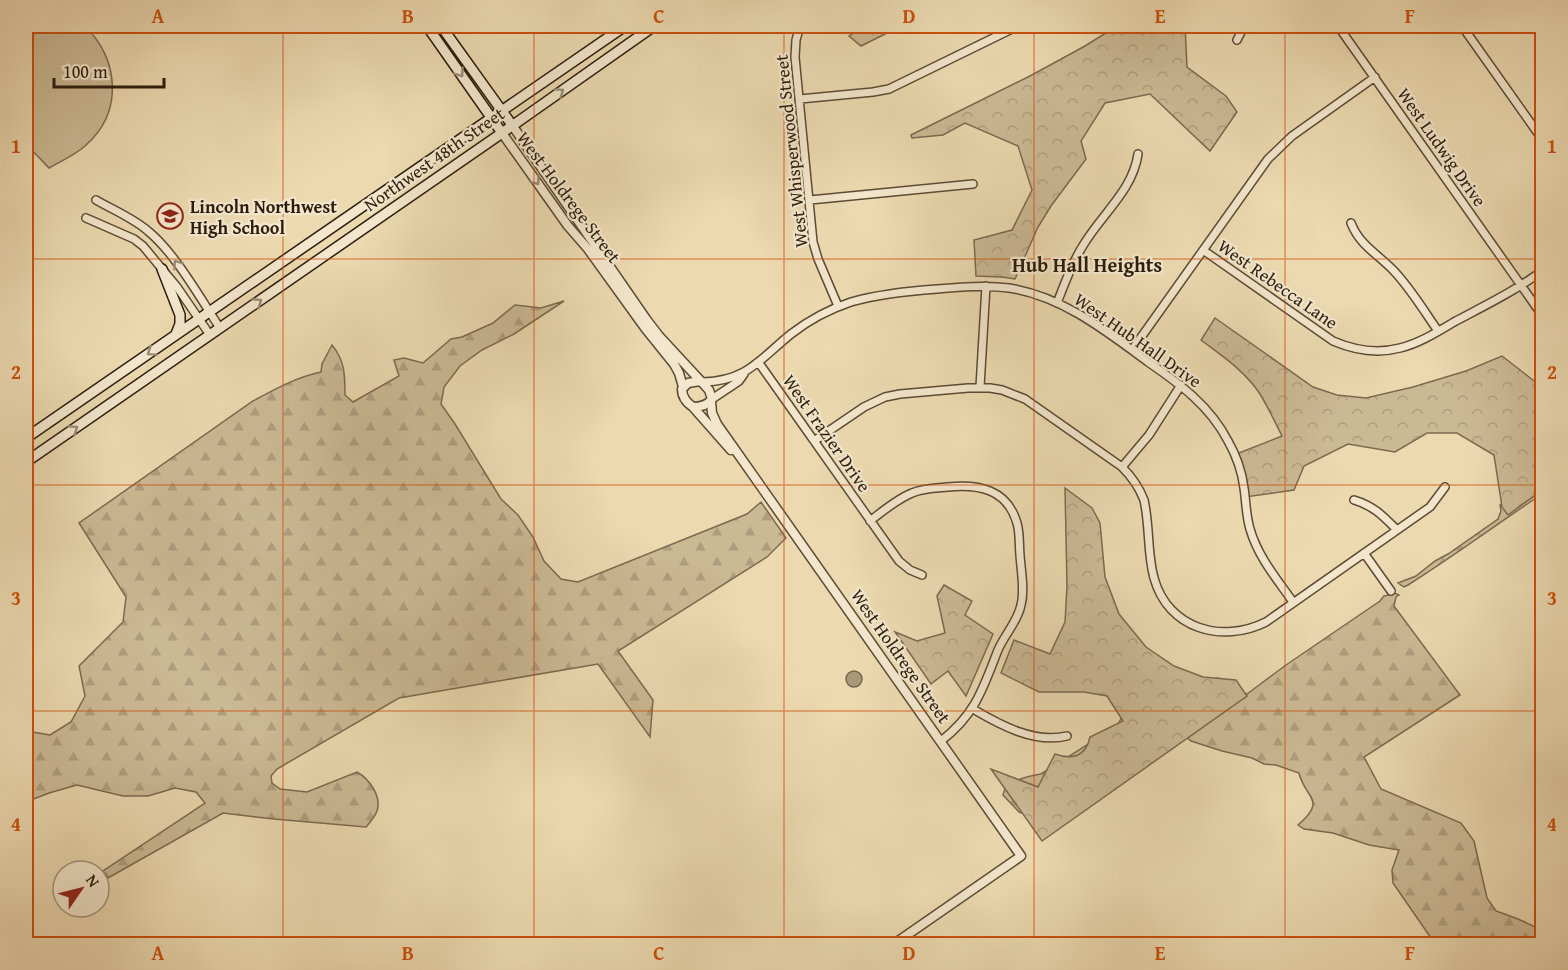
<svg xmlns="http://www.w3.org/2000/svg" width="1568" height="970" viewBox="0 0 1568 970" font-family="'Gentium Book Plus',serif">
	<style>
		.grass { fill: #cbb994; stroke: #7b6a50; stroke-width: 1.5 }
		.forest { fill: url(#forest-firs); stroke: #7b6a50; stroke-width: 1.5 }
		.park { fill: url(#park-crowns); stroke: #7b6a50; stroke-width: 1.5 }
		.water { fill: url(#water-ripples); stroke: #77674d; stroke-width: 1.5 }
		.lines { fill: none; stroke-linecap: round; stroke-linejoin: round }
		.minor-casing { stroke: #5b4b35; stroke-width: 10 }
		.tertiary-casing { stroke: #5b4b35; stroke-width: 11 }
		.secondary-casing { stroke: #2b1c0c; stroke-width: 12 }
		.minor { stroke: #f3e6cc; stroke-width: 7 }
		.tertiary { stroke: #f3e6cc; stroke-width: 8 }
		.secondary { stroke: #f3e6cc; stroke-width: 9 }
		.oneway { stroke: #998b76 }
		.grid { fill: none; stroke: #cc500c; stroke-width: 1.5; stroke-opacity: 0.55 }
		.labels { text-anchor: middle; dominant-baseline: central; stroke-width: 4.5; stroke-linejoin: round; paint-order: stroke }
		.street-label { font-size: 18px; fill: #2b1c0c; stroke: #f3e6cc }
		.poi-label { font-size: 18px; font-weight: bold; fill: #2b1c0c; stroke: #f3e6cc; text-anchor: start }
		.neighbourhood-label { font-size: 20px; font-weight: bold; fill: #2b1c0c; stroke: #f3e6cc }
		.neatline { fill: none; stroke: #cc500c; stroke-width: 2 }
		.grid-label { font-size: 20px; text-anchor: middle; font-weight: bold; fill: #cc500c }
	</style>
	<defs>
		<pattern id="forest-firs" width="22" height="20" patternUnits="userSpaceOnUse" patternTransform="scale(1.5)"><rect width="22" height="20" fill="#cbb994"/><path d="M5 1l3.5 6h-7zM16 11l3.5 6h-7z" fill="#ae9e7e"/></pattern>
		<pattern id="park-crowns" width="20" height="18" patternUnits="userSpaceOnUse" patternTransform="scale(1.5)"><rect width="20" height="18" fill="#cbb994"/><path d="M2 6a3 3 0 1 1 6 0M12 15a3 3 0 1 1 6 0" fill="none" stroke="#ae9e7e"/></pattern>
		<pattern id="water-ripples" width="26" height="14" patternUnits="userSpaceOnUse" patternTransform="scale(1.5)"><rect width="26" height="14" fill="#aa9978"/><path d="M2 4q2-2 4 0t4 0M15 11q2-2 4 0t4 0" fill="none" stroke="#8b7c61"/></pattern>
	</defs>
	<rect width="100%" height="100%" fill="#ecd9b0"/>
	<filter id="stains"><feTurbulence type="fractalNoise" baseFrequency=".00333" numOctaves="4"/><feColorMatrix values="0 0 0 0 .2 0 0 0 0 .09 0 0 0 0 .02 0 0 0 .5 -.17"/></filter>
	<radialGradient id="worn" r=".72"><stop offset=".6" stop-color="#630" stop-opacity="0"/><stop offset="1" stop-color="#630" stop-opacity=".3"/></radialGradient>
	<!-- grass -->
	<path class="grass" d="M49,26H85C119,60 124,112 85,146C75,155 61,161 49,168L26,144V38Z"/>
	<!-- forest -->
	<path class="forest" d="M564,301L514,334L482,350L460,366L444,387L441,404L455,424L501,499L518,515L533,537L544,561L561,579L578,582L747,514L761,502L786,538L767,557L618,651L653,700L650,737L598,664L399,698L277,769L271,776L272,783L280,789L307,792L357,772C369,779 382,796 377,811C375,817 369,823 366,827L274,819L223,813L108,878L103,871L205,803L196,792L175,788L148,796H123L77,785L49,793L26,802V731L50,735L71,722L85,696L79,666L123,622L126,597L79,523L253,401C275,389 297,377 321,372L322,364L332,345C345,361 345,375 345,395L353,402L399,376L394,360L404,358L423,363L451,339L462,337L493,323L515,305L541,308Z
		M1542,468V494C1497,524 1454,556 1408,585L1404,587L1398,583L1416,576L1435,561L1448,554L1498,519L1501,511L1500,505L1526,487Z
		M1394,593L1399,595L1396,597L1394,606L1460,695L1364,757L1381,789L1461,823L1474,841L1487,898L1496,911L1518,919L1542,930V944H1437L1433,941L1393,883L1392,870L1399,850L1369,845L1333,833L1304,829L1298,825C1328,799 1305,799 1299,773L1276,765L1264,764L1252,758L1222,751L1191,741L1179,731L1030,816L1019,812L1003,795L1006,786C1017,779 1028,776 1041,774L1117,726L1130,702L1171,671L1215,681L1218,678L1240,692L1247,694L1286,665L1380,601L1384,596L1389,595Z"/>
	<!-- park -->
	<path class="park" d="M863,26H901L861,46L849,36Z
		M1117,26H1185L1187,67L1226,96L1237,112L1210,151L1150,94L1105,103L1081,141L1086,159L1051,206L1038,227L1015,279L1002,277L976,276L974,240L1012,230L1032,190L1018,146L965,123L943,135L912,138L911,135L1030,76L1085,46Z
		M1215,318L1313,387L1337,395L1366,398L1413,387L1466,371L1502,356L1538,384L1542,383V490L1508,515L1502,507L1494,455L1457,433H1427L1395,452L1348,444L1304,466L1294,490L1245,497L1234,455L1282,436C1275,422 1268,407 1260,394C1245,371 1222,356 1201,340Z
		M1065,488L1092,508L1100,523L1105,577L1119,614L1146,647L1174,666L1203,677L1236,680L1247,696L1042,841L991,769L1038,787L1055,754C1072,760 1086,757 1090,737L1123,721L1107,696L1084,692H1039L1001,673L1014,640L1050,654L1065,622L1067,586Z
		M944,585L972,601L965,615L993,634L966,696L948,671L931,684L895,632L917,641L945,633L937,596Z"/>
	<!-- water -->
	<path class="water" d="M846 679a8 8 0 1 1 16 0a8 8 0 1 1-16 0Z"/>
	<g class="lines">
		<!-- minor casing -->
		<g class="minor-casing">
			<path id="minor" d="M800,26L796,40L795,57L813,242L818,259L838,306
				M1338,26L1542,315
				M1462,26L1542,139
				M1237,40L1244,26
				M800,99L873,92L889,89L1018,26
				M96,200C113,210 133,218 148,231C175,253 200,298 220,328
				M810,200L973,184
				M86,218L134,239L143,246L177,287L210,335
				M1351,223C1360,246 1378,254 1394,271C1411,289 1424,311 1438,331
				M1203,250L1333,341C1354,350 1377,354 1400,348C1420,343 1437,332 1454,322C1484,306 1515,291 1542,271
				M1057,303C1065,283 1072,262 1084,244C1102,214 1133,190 1138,154
				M1132,350L1268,159L1292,136L1375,77
				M759,363L899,561L910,570L922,575
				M703,382C747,381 760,359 791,334C809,320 830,309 851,302C879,294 908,291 937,289C961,287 985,285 1009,288C1062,296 1106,331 1148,362C1180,384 1210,406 1228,441C1236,455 1242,472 1244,488C1246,501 1246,516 1250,529C1258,557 1277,579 1293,602
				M980,387L986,286
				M712,399L739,381L744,374
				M814,441L864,407L885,397L900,394L968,388H990L1002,390L1025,399L1122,467C1132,477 1139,487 1144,500C1150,526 1147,553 1154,578C1168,629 1222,644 1266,622L1430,507L1445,487
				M1122,467L1149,435L1181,385
				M1354,500C1374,506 1383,516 1397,530
				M870,521C883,511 897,499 912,493C923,488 936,488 948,487C979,484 1007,489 1017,523C1020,533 1019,545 1020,555C1021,571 1025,590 1021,605C1018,621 1005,634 998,650C983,688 976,714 941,741
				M1364,553L1391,591
				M973,709C1000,725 1035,744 1067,736"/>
		</g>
		<!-- tertiary casing -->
		<g class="tertiary-casing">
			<path id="tertiary" d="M512,125L646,319L659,336L709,390L712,399C707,406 700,407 693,407C687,403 682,397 682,389L688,383L700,381
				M502,133L568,226L588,249L645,328L674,364L679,373L683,387
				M711,401L712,413L717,424L1021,856L894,944
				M693,407L731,450"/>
		</g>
		<!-- secondary casing -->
		<g class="secondary-casing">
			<path id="secondary" d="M427,26L502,133
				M441,26L512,125
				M162,269L180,315V324L176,334
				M26,438L625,26
				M26,462L502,133L654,26"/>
		</g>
		<!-- minor -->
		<use href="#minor" class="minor"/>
		<!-- tertiary -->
		<use href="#tertiary" class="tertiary"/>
		<!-- secondary -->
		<use href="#secondary" class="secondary"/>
	</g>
	<!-- one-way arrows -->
	<defs><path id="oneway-chevron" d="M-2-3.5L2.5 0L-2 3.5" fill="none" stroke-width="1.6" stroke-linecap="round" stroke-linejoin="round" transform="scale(1.5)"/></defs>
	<g class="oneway">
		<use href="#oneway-chevron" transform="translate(460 73) rotate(55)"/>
		<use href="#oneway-chevron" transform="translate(560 92) rotate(-35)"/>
		<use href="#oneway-chevron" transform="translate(536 181) rotate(55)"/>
		<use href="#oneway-chevron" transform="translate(177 264) rotate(-125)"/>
		<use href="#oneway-chevron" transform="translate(258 302) rotate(-35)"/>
		<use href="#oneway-chevron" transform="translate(151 352) rotate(146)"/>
		<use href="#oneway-chevron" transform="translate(74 429) rotate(-35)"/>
	</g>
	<!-- grid -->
	<path class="grid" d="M283,26V944M534,26V944M784,26V944M1034,26V944M1285,26V944M26,259H1542M26,485H1542M26,711H1542"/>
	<!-- icons -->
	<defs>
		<g id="school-ring" transform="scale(1.35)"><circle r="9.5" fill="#f3e6cc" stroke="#8f2418" stroke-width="1.5"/><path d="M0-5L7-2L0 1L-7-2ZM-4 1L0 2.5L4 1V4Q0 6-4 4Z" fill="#8f2418"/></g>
	</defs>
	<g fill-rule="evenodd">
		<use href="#school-ring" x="170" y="216"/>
	</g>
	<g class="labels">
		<!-- street labels -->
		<g class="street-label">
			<text transform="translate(1442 147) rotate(55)">West Ludwig Drive</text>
			<text transform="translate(791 151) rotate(-96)">West Whisperwood Street</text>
			<text transform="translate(434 159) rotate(-35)">Northwest 48th Street</text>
			<text transform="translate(569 197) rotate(53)">West Holdrege Street</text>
			<text transform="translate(1278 284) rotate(35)">West Rebecca Lane</text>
			<text transform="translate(1138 340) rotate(35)">West Hub Hall Drive</text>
			<text transform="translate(827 433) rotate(55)">West Frazier Drive</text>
			<text transform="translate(901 656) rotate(55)">West Holdrege Street</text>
		</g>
		<!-- poi labels -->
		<g class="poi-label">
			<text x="190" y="206">Lincoln Northwest<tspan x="190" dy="21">High School</tspan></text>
		</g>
		<!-- neighbourhood labels -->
		<g class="neighbourhood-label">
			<text x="1087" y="264">Hub Hall Heights</text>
		</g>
	</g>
	<!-- margin -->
	<rect width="1568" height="970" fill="none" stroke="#ecd9b0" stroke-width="66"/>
	<!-- north arrow -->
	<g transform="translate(81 889) rotate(55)"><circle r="28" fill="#f3e6cc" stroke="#a3957f" stroke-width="1.5"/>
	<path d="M0-4.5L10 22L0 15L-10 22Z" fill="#8f2418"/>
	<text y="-9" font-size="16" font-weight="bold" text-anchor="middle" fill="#2b1c0c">N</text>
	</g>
	<!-- scale -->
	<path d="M54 78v9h110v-9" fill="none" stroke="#2b1c0c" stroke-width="3"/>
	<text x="63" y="78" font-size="18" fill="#2b1c0c" stroke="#f3e6cc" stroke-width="4.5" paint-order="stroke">100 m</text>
	<rect x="33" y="33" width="1502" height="904" class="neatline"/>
	<g class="grid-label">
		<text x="158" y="23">A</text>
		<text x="408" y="23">B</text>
		<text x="659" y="23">C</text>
		<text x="909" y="23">D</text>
		<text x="1160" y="23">E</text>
		<text x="1410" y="23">F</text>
		<text x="16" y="153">1</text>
		<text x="1552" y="153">1</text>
		<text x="16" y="379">2</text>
		<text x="1552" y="379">2</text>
		<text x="16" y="605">3</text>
		<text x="1552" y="605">3</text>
		<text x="16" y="831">4</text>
		<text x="1552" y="831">4</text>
		<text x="158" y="960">A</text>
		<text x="408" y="960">B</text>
		<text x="659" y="960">C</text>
		<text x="909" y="960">D</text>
		<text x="1160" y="960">E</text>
		<text x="1410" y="960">F</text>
	</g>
	<rect width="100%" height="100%" filter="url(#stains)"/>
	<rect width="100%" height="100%" fill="url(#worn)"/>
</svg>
